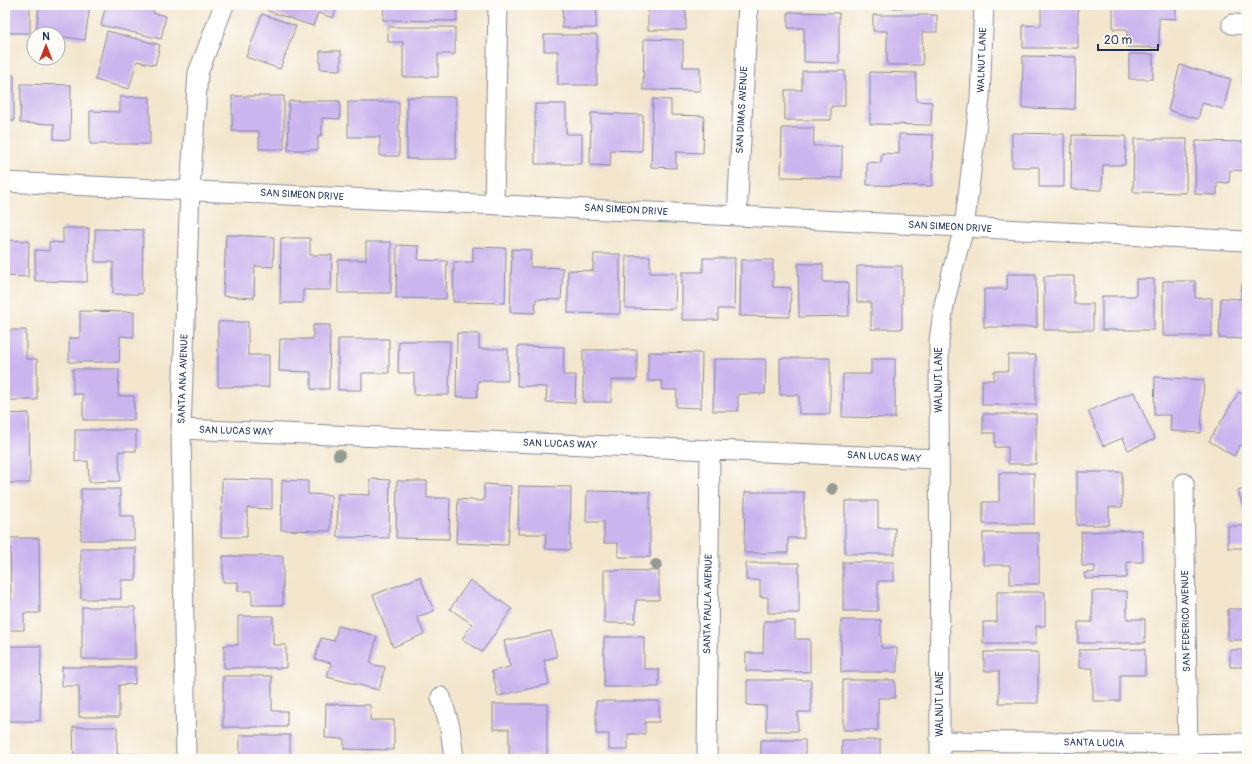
<svg xmlns="http://www.w3.org/2000/svg" width="1252" height="764" viewBox="0 0 1252 764" font-family="Pangolin,sans-serif">
	<style>
		.building { fill: #cbb5ef }
		.lines { fill: none; stroke-linecap: round; stroke-linejoin: round }
		.minor-casing { stroke: #878a96; stroke-width: 21 }
		.minor { stroke: #fff; stroke-width: 19 }
		.tree { fill: #939b93 }
		.labels { text-anchor: middle; dominant-baseline: central; stroke-width: 3; stroke-linejoin: round; paint-order: stroke }
		.street-label { font-size: 10px; fill: #1b2f5e; stroke: #fdfcf7 }
	</style>
	<rect width="100%" height="100%" fill="#fdfcf7"/>
	<filter id="ink" filterUnits="userSpaceOnUse"><feTurbulence type="fractalNoise" baseFrequency=".025" numOctaves="2"/><feDisplacementMap in="SourceGraphic" scale="8" xChannelSelector="R" yChannelSelector="G"/><feConvolveMatrix kernelMatrix="1 2 1 2 8 2 1 2 1" color-interpolation-filters="sRGB"/></filter>
	<filter id="wash" filterUnits="userSpaceOnUse"><feTurbulence type="fractalNoise" baseFrequency=".012" numOctaves="4" result="noise"/><feDisplacementMap in="SourceGraphic" scale="16" xChannelSelector="R" yChannelSelector="G"/><feGaussianBlur stdDeviation="0.9" result="paint"/><feColorMatrix in="noise" values="0 0 0 0 0 0 0 0 0 0 0 0 0 0 0 0 0 1.4 0 .05"/><feComposite in="paint" operator="in"/></filter>
	<g filter="url(#wash)">
		<rect width="100%" height="100%" fill="#f3e6cd"/>
		<g id="blocks">
			<!-- building -->
			<path class="building" d="M5,5H30V33H5Z
				M39,5H90L85,40L58,36V34L36,32Z
				M106,5H155L153,13L166,16L161,39L101,25Z
				M270,5H337L333,18L318,13L313,26L268,11Z
				M384,5H457V21L383,20Z
				M563,5H597L596,28H562Z
				M648,5H686V30H648Z
				M888,5H939V8H888Z
				M1041,5H1078V48H1023V25L1041,26Z
				M1113,5H1176V19L1159,18V48L1127,47V29H1113Z
				M788,12L839,13V63L804,62V28H788Z
				M262,14L296,26L280,69L246,57Z
				M873,15H937V32H922L923,65H887V31H873Z
				M388,27H455V54H438V77H403V42H388Z
				M107,31L160,45L155,65L137,61L129,89L95,80Z
				M544,35H597V85H558V51H544Z
				M644,39L683,40V67H700V91L643,90Z
				M320,51H341V70L320,69Z
				M1129,54H1153V79H1129Z
				M1023,56L1076,57L1075,109L1022,108Z
				M1180,65L1231,79L1223,109L1202,103L1198,119L1168,110Z
				M1243,68H1247V87H1243Z
				M802,71H845V106H831V120H785V90H802Z
				M870,72L916,73V101L932,102L931,125L870,124Z
				M5,75H14V121H5Z
				M21,84L71,85L70,140L54,139V124L20,123Z
				M232,96H284V149H259V131H232Z
				M120,97H150V144H90V111L120,112Z
				M407,97H456V159H407Z
				M653,99L671,100V115L704,116L703,153L676,152V168L651,167Z
				M289,101H340V119L322,118V135H318V150H288Z
				M348,102H399V156H380V137H348Z
				M535,104H566V134H582V164H535Z
				M591,113L643,115L642,151L611,150L610,166L590,165Z
				M782,128H814L813,146H842V178L781,177Z
				M1012,133L1064,134V187H1039V167H1012Z
				M899,134L933,135L932,186L867,185V162L881,163L882,153L899,154Z
				M1072,135L1126,136L1125,165H1103L1102,190L1071,189Z
				M1134,139H1187L1186,193L1133,192Z
				M1196,141L1247,142L1246,171L1230,170L1229,183L1217,182V195L1195,194Z
				M63,228H89L87,282L35,281V250L49,251V242L63,243Z
				M95,229L143,230L142,294H113V262H95Z
				M226,235L274,237L273,267L255,266L254,298L223,296Z
				M281,238H310V255H332L331,290H303V303H280Z
				M5,240L29,241L28,277L5,276Z
				M366,242H391V293H338V260H366Z
				M397,245L419,246L418,260L447,261L446,299L396,298Z
				M473,247L506,248L505,303L453,302L454,262H473Z
				M512,249L531,250L530,267L563,268L561,300L536,299L535,313L510,312Z
				M594,254H620V314L568,313V270L593,271Z
				M626,256H650V273H676L675,309L625,308Z
				M703,258H735L734,309H718V320H682V272H703Z
				M741,260H773V287L791,288L790,317L740,316Z
				M798,264H823V282H848L849,316L799,317Z
				M857,266H902V329H871V302H857Z
				M1007,274H1036L1037,327H984V289H1007Z
				M1044,276H1074V304H1093V330H1044Z
				M1136,279H1154V330H1102V296H1136Z
				M1163,281H1195V298H1212V336H1163Z
				M1242,283L1247,284V339L1219,338L1221,298L1241,299Z
				M80,311L134,312V337L120,336L119,362H69V338H80Z
				M218,322H248V355H269V387H218Z
				M313,325H330L329,389H311V372L279,371L280,339H313Z
				M5,330H26V359H37V400H5Z
				M457,333L479,334V349H508V381H478L477,397H456Z
				M338,339H389V373H362V390H338Z
				M399,341H450L449,395H414V373H398Z
				M518,346L564,347L563,375H576L575,403L546,402L547,387L517,386Z
				M583,350H637V380H611V402H583Z
				M648,352L702,353L701,408L676,407L677,390H662V381H648Z
				M1008,355H1036V405H982V380H994V371H1008Z
				M780,358H830V414H799V395H780Z
				M714,359H766L765,394H738V411H713Z
				M871,359H895V418L842,417L843,374H871Z
				M73,369H119L118,396H134V420H83V394H73Z
				M1155,377L1204,380L1201,433L1170,431L1171,415H1154Z
				M1134,392L1155,439L1128,450L1123,438L1103,446L1088,411Z
				M1239,392L1247,397V449L1240,445L1234,456L1209,441Z
				M29,413L30,483H5V414Z
				M983,414H1036V464H1008V447H995V433H983Z
				M75,430H136V451H119L120,481L89,482L88,461L75,462Z
				M1077,472H1122V507H1109V525H1077Z
				M999,473H1034V524H983V502H999Z
				M222,479L272,480V509L247,508V537H221Z
				M370,479L390,480L389,538L337,537L338,494L370,495Z
				M282,480L308,481V494L331,495L330,531L281,530Z
				M397,481H427V498H450L449,539L396,538Z
				M484,484L511,486L508,545L456,543L458,499L484,501Z
				M519,486L571,487L570,550L545,549L546,534H518Z
				M1247,488V519L1238,491Z
				M81,489H120V516H134V540H81Z
				M587,491L650,492V557H618V543H604V522H586Z
				M745,492H804V538H788V553H744Z
				M845,501H878V528H895V554H845Z
				M1228,526H1247V577H1245V548H1228Z
				M1142,530L1143,562H1127V578L1085,579L1084,573L1095,572V566H1082L1081,532Z
				M983,533H1039V584H1010V565H983Z
				M10,538H39L40,613H24V630H5V601L11,600Z
				M81,548H136V580H121V599H81Z
				M223,556H283V605H252V591H238V582H223Z
				M843,562H894V581H878V611H843Z
				M746,563H799V613H768V597H760V580H746Z
				M604,570L659,571V600H636L635,623H604Z
				M420,577L434,611L417,617L424,634L393,647L373,595Z
				M470,580L512,609L482,652L462,639L472,624L450,609Z
				M1092,591H1127V619H1145V643H1078V622H1092Z
				M1245,591H1247V640H1228V609H1245Z
				M997,592H1045V626H1036V644H983V622H997Z
				M82,607H135V659H82Z
				M238,616H273V645H286V668H224V645H238Z
				M841,620H881V648H897V672H841Z
				M764,621H795V639H810V672L746,671V653H763Z
				M338,626L377,636L370,664L385,667L379,690L327,677L331,663L315,659L321,638L334,641Z
				M551,631L557,657L544,660L549,684L498,696L492,671L510,667L504,641Z
				M604,637H644V669H659V687H604Z
				M5,646H41L40,721H5Z
				M1145,649V675H1120V701H1093V668H1079V650Z
				M1230,650H1247V667H1230Z
				M984,652H1038V703H999V671H984Z
				M62,667H135V684L119,685V717H79V686H62Z
				M223,676H272V711H287V727H223Z
				M747,680H811V712H798V731H766V706L747,705Z
				M843,680H895V698H878V730H843Z
				M596,701H659V722H645V734H628V750H609V734H596Z
				M326,704L370,705V720H394V750L344,749V739L325,738Z
				M493,704H547V755H509V729H493Z
				M73,727H117V754H137V759H85V757H74Z
				M240,735H290V759H240Z
				M761,740H805V759H761Z
				M842,740H880V759H842Z"/>
		</g>
	</g>
	<g filter="url(#ink)">
		<use href="#blocks" fill-opacity="0" stroke="#878a96" stroke-width="1"/>
		<g class="lines">
			<!-- minor casing -->
			<g class="minor-casing">
				<path id="minor" d="M1232,24L1247,25
					M5,182L737,216L1247,241
					M494,204L498,5
					M737,216L748,5
					M181,429L939,459
					M1184,483L1188,759
					M441,697L450,727L454,759
					M940,741L1187,744L1247,743
					M186,759L181,429L190,190L198,73L224,5
					M707,759L710,449
					M940,759L939,341L944,305L954,264L964,228L980,98L984,5"/>
			</g>
			<!-- minor -->
			<use href="#minor" class="minor"/>
		</g>
		<!-- trees -->
		<g class="tree">
			<circle cx="339" cy="455" r="6"/>
			<circle cx="832" cy="489" r="6"/>
			<circle cx="656" cy="565" r="6"/>
		</g>
	</g>
	<g class="labels">
		<!-- street labels -->
		<g class="street-label">
			<text transform="translate(982 60) rotate(-88)">WALNUT LANE</text>
			<text transform="translate(742 110) rotate(-87)">SAN DIMAS AVENUE</text>
			<text transform="translate(302 195) rotate(3)">SAN SIMEON DRIVE</text>
			<text transform="translate(626 210) rotate(3)">SAN SIMEON DRIVE</text>
			<text transform="translate(950 227) rotate(3)">SAN SIMEON DRIVE</text>
			<text transform="translate(183 379) rotate(-88)">SANTA ANA AVENUE</text>
			<text transform="translate(939 380) rotate(-90)">WALNUT LANE</text>
			<text transform="translate(236 431) rotate(2)">SAN LUCAS WAY</text>
			<text transform="translate(560 444) rotate(2)">SAN LUCAS WAY</text>
			<text transform="translate(884 457) rotate(3)">SAN LUCAS WAY</text>
			<text transform="translate(708 604) rotate(-89)">SANTA PAULA AVENUE</text>
			<text transform="translate(1186 621) rotate(-91)">SAN FEDERICO AVENUE</text>
			<text transform="translate(940 704) rotate(-90)">WALNUT LANE</text>
			<text transform="translate(1094 743) rotate(1)">SANTA LUCIA</text>
		</g>
	</g>
	<!-- margin -->
	<rect width="1252" height="764" fill="none" stroke="#fdfcf7" stroke-width="20"/>
	<!-- north arrow -->
	<g transform="translate(46 46)"><circle r="19" fill="#fdfcf7" stroke="#a3aaba"/>
	<path d="M0-3L7 15L0 10L-7 15Z" fill="#c8321e"/>
	<text y="-6" font-size="11" font-weight="bold" text-anchor="middle" fill="#1b2f5e">N</text>
	</g>
	<!-- scale -->
	<path d="M1098 44v6h60v-6" fill="none" stroke="#1b2f5e" stroke-width="2"/>
	<text x="1104" y="44" font-size="12" fill="#1b2f5e" stroke="#fdfcf7" stroke-width="3" paint-order="stroke">20 m</text>
</svg>
